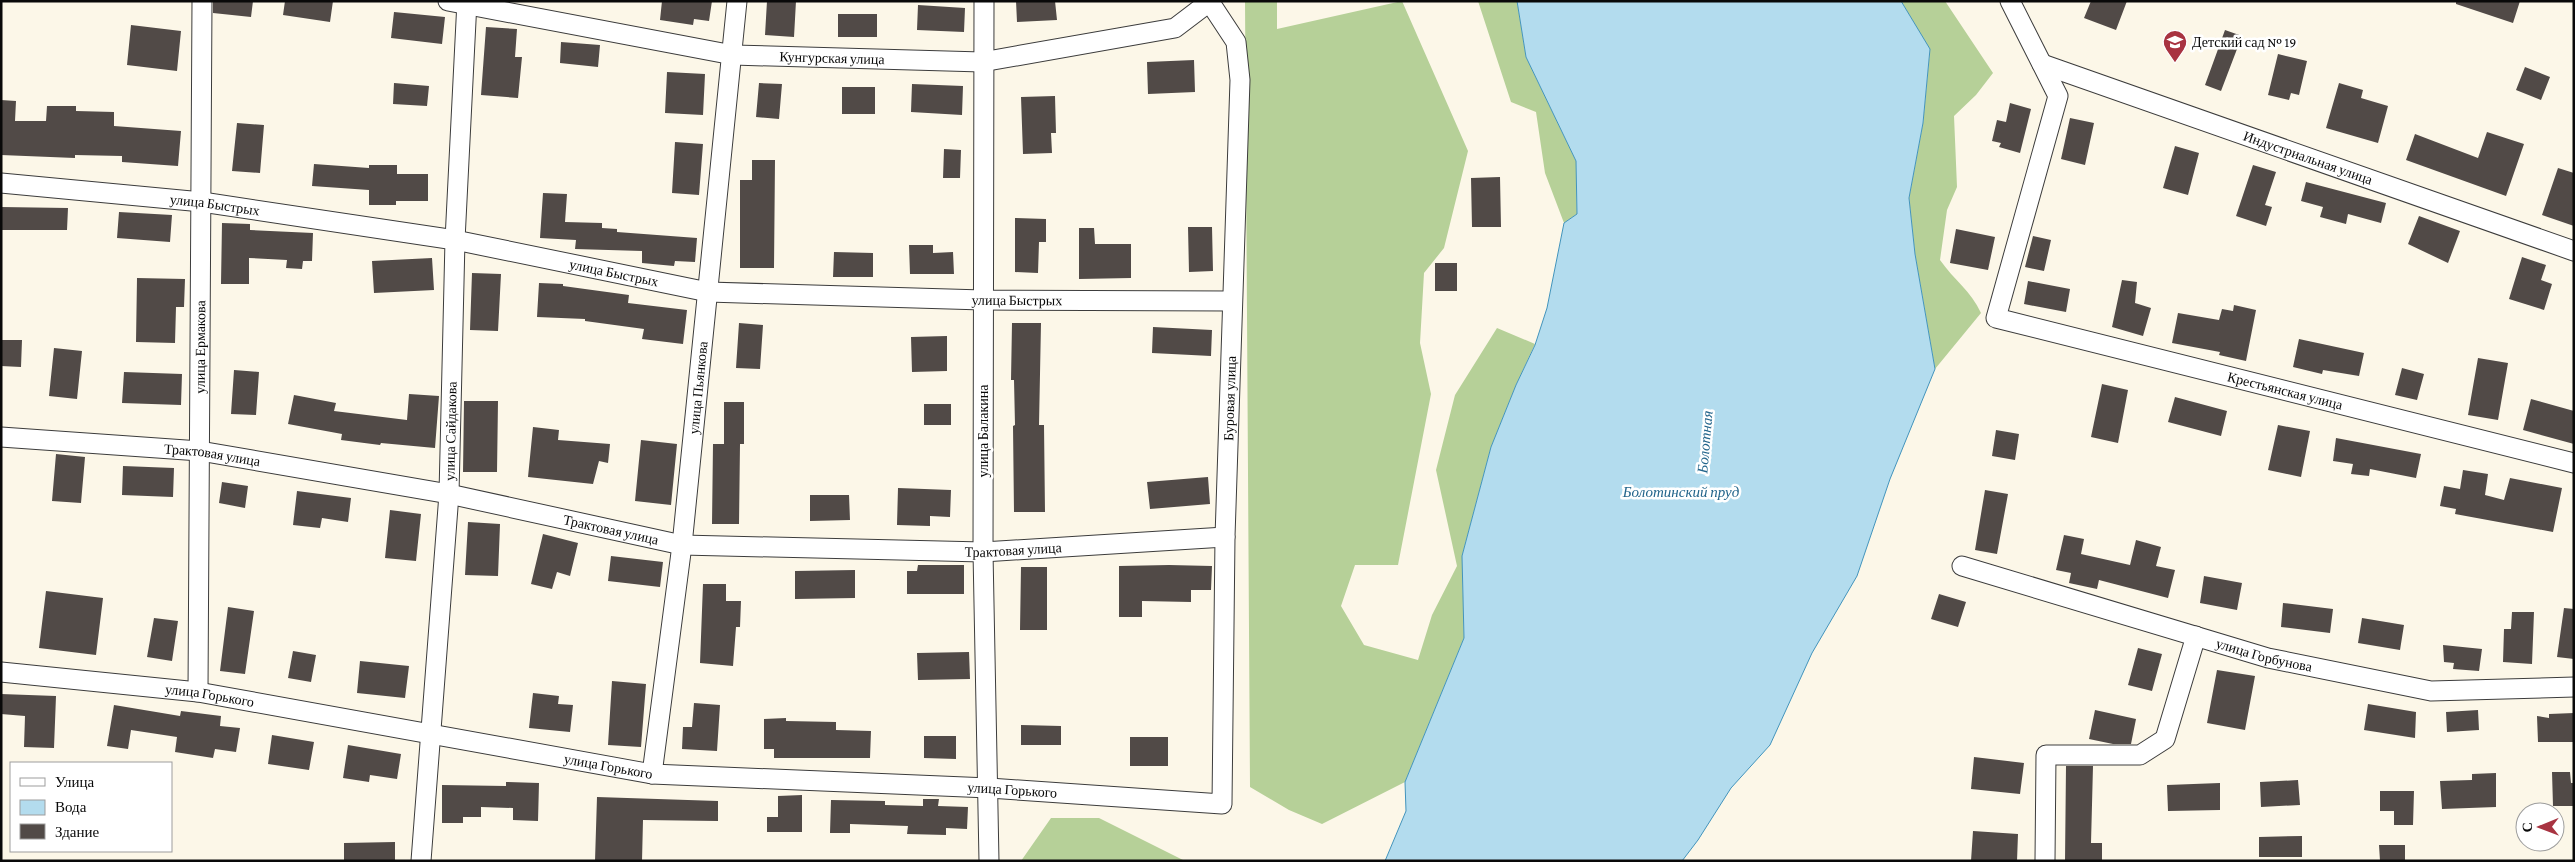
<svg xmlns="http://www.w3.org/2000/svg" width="2575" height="862" viewBox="0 0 2575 862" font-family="'Crimson Pro',serif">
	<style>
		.forest { fill: #b6d098 }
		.water { fill: #b3dcee; stroke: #4394bc }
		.building { fill: #514a47 }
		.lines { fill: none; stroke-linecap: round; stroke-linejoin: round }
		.street-casing { stroke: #3c3c3c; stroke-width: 21 }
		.street { stroke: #fff; stroke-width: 19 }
		.labels { text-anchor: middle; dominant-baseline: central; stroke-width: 5; stroke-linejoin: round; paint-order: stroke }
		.poi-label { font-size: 14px; fill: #090909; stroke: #fff; text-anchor: start }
		.street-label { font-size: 14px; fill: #090909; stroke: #fff }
		.water-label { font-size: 15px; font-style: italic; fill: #23658b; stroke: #fff }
	</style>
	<rect width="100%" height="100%" fill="#fcf7e8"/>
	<!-- forest -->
	<path class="forest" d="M1245,1H1277V29L1402,1L1468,151L1444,248L1424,273L1420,343L1431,394L1398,565H1355L1341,606L1364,645L1418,660L1432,615L1457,566L1436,470L1455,395L1497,328L1535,344L1516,385L1491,447L1462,556L1464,638L1405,782L1322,824L1289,810L1250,787Z
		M1478,1H1517L1526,57L1576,161L1577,214L1564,223L1545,173L1536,112L1511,102Z
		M1901,1H1945L1993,73L1976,95L1954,116L1957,187L1947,210L1940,260C1954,280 1971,291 1981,313L1935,369L1915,254L1909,198L1923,123L1930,50Z
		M1051,818H1099L1185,861H1021Z"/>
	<!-- water -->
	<path class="water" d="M1517,1H1901L1930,49L1923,123L1909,198L1915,254L1935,369L1890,479L1857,576L1812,653L1770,745L1731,788L1698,840L1682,861H1385L1406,811L1405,782L1464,638L1462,556L1491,447L1516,385L1535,345L1547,308L1564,223L1577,214L1576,161L1526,57Z"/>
	<!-- building -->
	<path class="building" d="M213,1H253L251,17L213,13Z
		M285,1H333L330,22L283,15Z
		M662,1H712L709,21L694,19L693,25L660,20Z
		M767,1H796L794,37L765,35Z
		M1016,1H1055L1057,20L1017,22Z
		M2091,1H2127L2116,30L2084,18Z
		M2456,1H2520L2513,23L2456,4Z
		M918,5L965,8L964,32L917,30Z
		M394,12L445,17L442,44L391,38Z
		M838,14H877V37H838Z
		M131,25L181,31L177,71L127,65Z
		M486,27L517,29L515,57H522L518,98L481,95Z
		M2225,30L2242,36L2221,91L2205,85Z
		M561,42L600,45L598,67L560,63Z
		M2278,54L2307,61L2299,95L2291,93L2289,100L2268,95Z
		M1194,60L1195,92L1148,94L1147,62Z
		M2525,67L2550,77L2541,100L2516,90Z
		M667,72L705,74L703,115L665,113Z
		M394,83L429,86L427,106L393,104Z
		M759,83L782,84L779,119L756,117Z
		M2339,83L2363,90L2361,98L2388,106L2378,143L2326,128Z
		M912,84L963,86L962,115L911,112Z
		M842,87H875V114H842Z
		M1055,96L1056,133H1051L1052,153L1023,154L1021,97Z
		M1,100L16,101L15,121H46L47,106H76V111L114,112V126L181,131L178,166L122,162V156L75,155V158L1,155Z
		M2010,103L2031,109L2020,153L1999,147L2001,143L1992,141L1997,120L2006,122Z
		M2070,118L2094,123L2085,165L2061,159Z
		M237,123L264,125L260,173L232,171Z
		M2487,132L2524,144L2506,196L2406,160L2415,134L2478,158Z
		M675,142L703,144L699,195L672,193Z
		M2175,146L2199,153L2188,195L2163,188Z
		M944,149L961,150L960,178H943Z
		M752,160H775L774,268H740V180H752Z
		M314,164L369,168V165H397V174H428V201H396V205H369V190L312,186Z
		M2253,165L2276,172L2265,205L2272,207L2266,226L2236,216Z
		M2558,168L2574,173V226L2542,215Z
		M1500,177L1501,227H1472L1471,178Z
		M2306,182L2386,203L2381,223L2348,214L2346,224L2320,217L2323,207L2301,201Z
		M543,193L567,194L565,222L602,223V228L617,229V232L697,238L695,262L675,261L674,266L642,263V251L575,249L576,240L540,238Z
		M1,207L68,208L67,230H1Z
		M119,212L172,215L170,242L117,238Z
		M2419,216L2460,231L2448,263L2408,244Z
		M1015,218L1046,219V242H1039L1038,273L1015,272Z
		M222,223L250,224V230L313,233L312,261H303L302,269L286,268L287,260L249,258V284H221Z
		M1188,227H1212L1213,271L1189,272Z
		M1079,228H1094L1095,244H1131V278L1079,279Z
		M1956,229L1995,237L1988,270L1950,263Z
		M2033,236L2051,240L2044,271L2025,267Z
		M909,245H933V253L953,252L954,274H910Z
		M834,252L873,253V277H833Z
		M2522,257L2546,265L2541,280L2552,284L2544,310L2509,299Z
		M432,258L434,290L374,293L372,261Z
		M1435,263H1457V291H1435Z
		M472,273L501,274L498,331L470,330Z
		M137,278L185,279L184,307H176L175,343L136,342Z
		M2122,280L2137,282L2135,303L2151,308L2143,336L2112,327Z
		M2028,281L2070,289L2066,312L2024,304Z
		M539,283L563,284V286L629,295L628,303L687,310L683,344L642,339L644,329L585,321V319L537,317Z
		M2234,305L2256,310L2246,361L2219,355L2220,352L2172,343L2178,313L2219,320L2222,309L2233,311Z
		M739,323L763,325L760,369L736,368Z
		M1012,323H1041L1039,425H1044L1045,512H1014L1013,426L1015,425L1014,380H1011Z
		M1153,327L1212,330L1211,356L1152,353Z
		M947,336V371L912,372L911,337Z
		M2299,339L2364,353L2359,376L2323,370L2322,374L2293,367Z
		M1,340H22L21,367L1,366Z
		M54,348L82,351L77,399L49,396Z
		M2478,358L2508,363L2498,420L2468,415Z
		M2402,368L2424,374L2417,400L2395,395Z
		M234,370L259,372L256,415L231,414Z
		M124,372L182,374L181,405L122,403Z
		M2102,384L2128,390L2118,443L2091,437Z
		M409,394L439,396L435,448L381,443L380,445L341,440L342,434L288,424L294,395L336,403L334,411L407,420Z
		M2175,397L2227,411L2221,436L2168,422Z
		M2531,399L2574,411V444L2523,430Z
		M464,401H498L497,472H463Z
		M724,402H744V444H740L739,524H712L713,444H724Z
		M924,404H951V425H924Z
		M2278,425L2310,431L2301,477L2268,470Z
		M533,427L559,430L558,440L610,444L608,463L599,461L593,484L528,477Z
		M1996,430L2019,434L2015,460L1992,456Z
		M2336,438L2421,454L2416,478L2370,469L2369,476L2351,474L2353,464L2333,461Z
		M641,440L677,444L671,505L635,501Z
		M56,454L85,457L81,503L52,501Z
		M123,466L174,468L173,497L122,495Z
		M2463,470L2488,474L2485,495L2504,500L2510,478L2562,488L2553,532L2455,514L2456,509L2440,506L2444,486L2460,489Z
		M1208,477L1210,504L1150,509L1147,482Z
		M222,482L248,486L245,508L219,503Z
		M898,488L951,490L950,517L930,516V526L897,525Z
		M1985,490L2008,494L1997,554L1975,550Z
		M297,491L351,498L348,522L322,518L320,528L293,525Z
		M810,495H849L850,520L810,521Z
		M390,510L421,514L416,561L385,558Z
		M468,522L500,524L498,576L465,575Z
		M543,534L578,543L570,576L557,572L552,589L531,584Z
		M2064,535L2084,539L2081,554L2130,565L2136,540L2161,547L2156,566L2175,570L2168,598L2099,580L2097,589L2069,583L2071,573L2056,570Z
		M611,556L663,562L660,587L608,581Z
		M918,565H964V594H907V571H917Z
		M1169,565L1212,566L1211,590H1191V602L1142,601V617H1119V566Z
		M1021,567H1047V630H1020Z
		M855,570V598L795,599V571Z
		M2204,576L2242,583L2237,610L2200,603Z
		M703,584H726V601H741L740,627H736L733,666L700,663Z
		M46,591L103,598L96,655L39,648Z
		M1939,594L1966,602L1958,627L1931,619Z
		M2283,603L2333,609L2330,633L2281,627Z
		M228,607L254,611L245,674L220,671Z
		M2564,608L2574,609V659L2557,657Z
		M2512,612H2534L2532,664L2503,662L2504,629H2511Z
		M154,618L178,621L172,661L147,657Z
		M2362,618L2404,625L2400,650L2358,643Z
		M2443,645L2482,649L2479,671L2453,669L2454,663L2444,662Z
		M2138,648L2162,654L2152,691L2128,685Z
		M293,651L316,655L311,682L288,678Z
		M969,652L970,679L918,680L917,653Z
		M360,661L409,666L405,698L357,693Z
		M2217,670L2255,676L2245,730L2207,723Z
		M612,681L646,684L641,747L608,745Z
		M533,693L559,696L558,704L573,705L570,732L529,728Z
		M1,694L56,696L54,748L24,747L25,716L1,714Z
		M694,703L720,705L717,751L682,749L683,727H692Z
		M2368,704L2416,712L2415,738L2364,730Z
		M114,705L180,716L181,711L221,716L220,726L240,728L236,752L215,749L213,758L175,752L177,737L131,730L128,749L107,746Z
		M2095,710L2136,719L2131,744H2113L2089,739Z
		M2478,710L2479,730L2447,732L2446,712Z
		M2574,713V742H2538L2537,716L2549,718V714Z
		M786,718V721L836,722V730L871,731L870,758H774V749H764V719Z
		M1021,725L1061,726V745H1021Z
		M272,735L314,742L309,770L268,764Z
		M924,736H956V759L924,758Z
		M1130,737H1168V766H1130Z
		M348,745L401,754L397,779L370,775L369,782L343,778Z
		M1974,757L2024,763L2020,794L1971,789Z
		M2066,766H2093L2091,843H2102V861H2065Z
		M2552,772H2570L2571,783H2574V806H2553Z
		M2496,773V807L2442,809L2440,781L2472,780V774Z
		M2298,780L2300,805L2261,807L2260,782Z
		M506,782L539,783L538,821L513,820V808L481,807V817H463V823H442V785L506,786Z
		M2220,783V810L2168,811L2167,785Z
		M2380,791H2414L2413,825H2394V811H2380Z
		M802,795V832H767V817H778V796Z
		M597,797L718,801V821L643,820L642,861H595Z
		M923,799H939L938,806L968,807L967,829L946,828V835L907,834L908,826L850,824V833H830L831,800L885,801V805L923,806Z
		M1973,831L2018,834L2017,861H1971Z
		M2302,836V857H2259V837Z
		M395,842V861H344V843Z
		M2379,845H2405V861H2380Z"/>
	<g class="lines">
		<!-- street casing -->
		<g class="street-casing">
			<g id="street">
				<path id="s1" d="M448,1L733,55L982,62L1175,28L1208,3"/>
				<path d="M984,1L983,552L989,861"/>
				<path id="s2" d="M2010,1L2058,96L1996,318L2574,463"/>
				<path id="s3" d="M2042,64L2574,251"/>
				<path id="s4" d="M1,183L202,202L455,240L708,292L983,300L1232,301"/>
				<path id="s5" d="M1,437L200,451L449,494L682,545L983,552L1225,537"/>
				<path id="s6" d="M1962,566L2268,658L2431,691L2574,687"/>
				<path id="s7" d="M1,672L198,692L652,774L989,788L1222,804L1225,537L1240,80L1236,42L1209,1"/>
				<path id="s8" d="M198,692L202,1"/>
				<path id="s9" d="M652,774L682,545L737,1"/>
				<path id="s10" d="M421,861L449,494L455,240L467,1"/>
				<path d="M2045,861L2046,755H2140L2165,739L2196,636"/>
			</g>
		</g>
		<!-- street -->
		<use href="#street" class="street"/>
	</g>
	<!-- icons -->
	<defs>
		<g id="school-pin" transform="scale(1.25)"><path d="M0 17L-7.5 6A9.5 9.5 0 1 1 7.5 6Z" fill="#a83341" stroke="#fff"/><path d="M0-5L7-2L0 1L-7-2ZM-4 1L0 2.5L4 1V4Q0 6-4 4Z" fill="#fff"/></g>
	</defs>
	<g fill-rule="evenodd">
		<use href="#school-pin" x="2175" y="42"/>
	</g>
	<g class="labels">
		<!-- poi labels -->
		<g class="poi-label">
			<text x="2192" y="42">Детский сад № 19</text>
		</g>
		<!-- street labels -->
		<g class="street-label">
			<text stroke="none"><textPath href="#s1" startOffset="389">Кунгурская улица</textPath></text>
			<text stroke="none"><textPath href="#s3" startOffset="282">Индустриальная улица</textPath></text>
			<text stroke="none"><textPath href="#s4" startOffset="215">улица Быстрых</textPath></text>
			<text stroke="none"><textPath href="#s4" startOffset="620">улица Быстрых</textPath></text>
			<text stroke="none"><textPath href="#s4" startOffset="1025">улица Быстрых</textPath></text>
			<text stroke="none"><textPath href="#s8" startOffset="345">улица Ермакова</textPath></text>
			<text stroke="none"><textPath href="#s9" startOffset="389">улица Пьянкова</textPath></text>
			<text stroke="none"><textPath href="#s2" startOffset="635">Крестьянская улица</textPath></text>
			<text stroke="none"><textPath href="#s7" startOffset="1636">Буровая улица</textPath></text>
			<text stroke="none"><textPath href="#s10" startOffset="431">улица Сайдакова</textPath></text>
			<text transform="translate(983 431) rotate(-90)">улица Балакина</text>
			<text stroke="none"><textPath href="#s5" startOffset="212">Трактовая улица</textPath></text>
			<text stroke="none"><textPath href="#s5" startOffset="618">Трактовая улица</textPath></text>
			<text stroke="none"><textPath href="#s5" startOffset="1022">Трактовая улица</textPath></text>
			<text stroke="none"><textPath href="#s6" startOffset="315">улица Горбунова</textPath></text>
			<text stroke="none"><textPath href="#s7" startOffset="210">улица Горького</textPath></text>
			<text stroke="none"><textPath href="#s7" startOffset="615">улица Горького</textPath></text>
			<text stroke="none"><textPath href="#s7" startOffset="1020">улица Горького</textPath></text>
		</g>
		<!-- water labels -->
		<g class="water-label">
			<text transform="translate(1705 442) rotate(-85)">Болотная</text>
			<text x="1681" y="492">Болотинский пруд</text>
		</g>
	</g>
	<!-- border -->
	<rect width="2575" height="862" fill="none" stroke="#090909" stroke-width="5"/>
	<!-- legend -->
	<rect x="10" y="762" width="162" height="90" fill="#ffffff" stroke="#9d9d9d"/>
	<rect x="20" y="778" width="25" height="8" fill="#ffffff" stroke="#9d9d9d"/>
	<text x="55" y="787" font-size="15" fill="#090909">Улица</text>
	<rect x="20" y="800" width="25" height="15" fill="#b3dcee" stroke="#9d9d9d"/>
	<text x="55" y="812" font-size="15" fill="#090909">Вода</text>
	<rect x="20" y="824" width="25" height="15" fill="#514a47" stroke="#9d9d9d"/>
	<text x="55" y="837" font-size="15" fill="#090909">Здание</text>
	<!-- north arrow -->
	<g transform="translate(2540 827) rotate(269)"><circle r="24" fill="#ffffff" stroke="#9d9d9d"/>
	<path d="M0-4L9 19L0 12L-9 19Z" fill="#a83341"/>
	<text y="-8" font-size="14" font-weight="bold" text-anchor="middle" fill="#090909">С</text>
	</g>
</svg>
